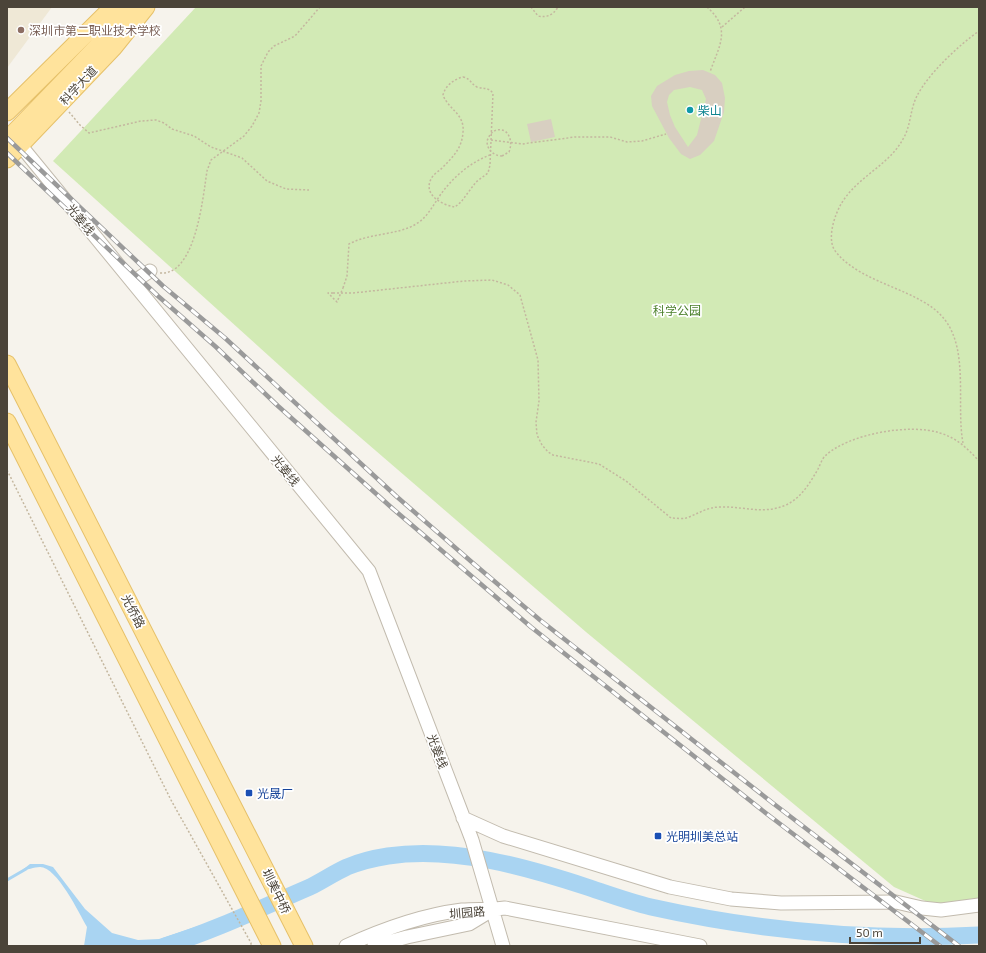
<svg xmlns="http://www.w3.org/2000/svg" width="986" height="953" viewBox="0 0 986 953" font-family="'Exo 2','Noto Sans SC',sans-serif">
	<style>
		.education { fill: #efe8d6 }
		.green { fill: #d2eab5 }
		.water { fill: #a9d4f2 }
		.lines { fill: none; stroke-linecap: round; stroke-linejoin: round }
		.stream { stroke: #a9d4f2; stroke-width: 3 }
		.river { stroke: #a9d4f2; stroke-width: 17 }
		.building { fill: #d8cfc1; fill-rule: evenodd }
		.minor-casing { stroke: #c2bbae; stroke-width: 15 }
		.major-casing { stroke: #e6c16a; stroke-width: 19 }
		.path { stroke: #c4b79f; stroke-width: 1.5; stroke-dasharray: 2 2; stroke-linecap: butt }
		.minor { stroke: #fff; stroke-width: 13 }
		.major { stroke: #ffe39c; stroke-width: 17 }
		.rail-casing { stroke: #9a9a9a; stroke-width: 4.5 }
		.rail { stroke: #fff; stroke-width: 3; stroke-dasharray: 9; stroke-linecap: butt }
		.path-bridge { stroke: #c4b79f; stroke-width: 1.5; stroke-dasharray: 2 2; stroke-linecap: butt }
		.education-dot { fill: #8d6e63; stroke: #fff; stroke-width: 1.5 }
		.culture-dot { fill: #0f9aa8; stroke: #fff; stroke-width: 1.5 }
		.transit-dot { fill: #1a4fb4; stroke: #fff; stroke-width: 1.5 }
		.labels { text-anchor: middle; dominant-baseline: central; stroke-width: 3.5; stroke-linejoin: round; paint-order: stroke }
		.education-label { font-size: 12px; fill: #785e54; stroke: #fff; text-anchor: start }
		.street-label { font-size: 12px; fill: #4b4439; stroke: #fff }
		.culture-label { font-size: 12px; fill: #0d838f; stroke: #fff; text-anchor: start }
		.park-label { font-size: 12px; fill: #4a7f2a; stroke: #fff }
		.transit-label { font-size: 12px; fill: #164399; stroke: #fff; text-anchor: start }
	</style>
	<rect width="100%" height="100%" fill="#f6f3ec"/>
	<!-- education -->
	<path class="education" d="M7,7H52L7,68Z"/>
	<!-- green -->
	<path class="green" d="M196,7H979V910L950,912L894,887L586,632L332,413L53,161Z"/>
	<!-- water -->
	<path class="water" d="M30,864H43L53,867L85,909L112,933L138,940L159,939L201,925L208,927L227,918L230,925L202,940L186,946H84L87,927C79,913 57,867 40,867C34,867 27,870 21,871Z"/>
	<g class="lines">
		<!-- stream -->
		<path class="stream" d="M7,880L26,869"/>
		<!-- river -->
		<path class="river" d="M165,946C216,930 261,908 310,887C322,881 334,873 347,867C359,862 375,858 388,856C453,846 526,867 587,887C608,894 630,902 651,907C759,931 869,941 979,935"/>
	</g>
	<!-- building -->
	<path class="building" d="M703,70L715,75L722,83L725,98L724,112L714,141L700,155L690,159L681,154L669,138L652,106L651,96L657,86L675,75L689,71ZM690,87L702,90L706,99L697,135L688,147L675,127L670,115L667,102L669,95L674,90Z
		M551,119L555,137L531,142L527,124Z"/>
	<g class="lines">
		<!-- minor casing -->
		<g class="minor-casing">
			<path id="minor" d="M21,146L369,571L472,840L503,946
				M133,282L150,271
				M463,818L503,836L670,887L731,899L781,903L896,902L922,908L941,910L979,905
				M346,946C383,929 422,915 462,910C477,909 491,910 505,908L700,946
				M374,946L407,937L469,924L492,910"/>
		</g>
		<!-- major casing -->
		<g class="major-casing">
			<path id="major" d="M7,112L113,7
				M7,140L97,47L127,7
				M7,159L113,48L146,7
				M7,364L304,946
				M7,422L272,946"/>
		</g>
		<!-- path -->
		<path class="path" d="M531,7L538,16C547,18 553,15 558,7
			M707,7C732,29 719,46 710,72
			M722,27L745,7
			M69,112L80,125L89,133L141,121L156,120L164,123L172,129L194,136L211,147L242,158L267,181L286,189L309,190
			M491,140L522,144L575,137H610L627,142L642,141L666,134
			M502,156L509,152C512,144 511,136 505,131
			M160,273C196,276 203,196 207,171L211,160L244,136L252,126L259,113L261,101V66L268,52L274,46L295,36L320,7
			M343,288L347,276L349,244C369,233 399,235 416,224C428,217 433,205 441,194C453,177 471,162 490,155
			M333,293H353L464,281L492,280L508,285L520,295L538,360L539,401L536,422L537,435L542,445L548,452L553,455L599,464L626,481L671,518C676,518 682,519 686,518C698,514 707,507 720,507C743,506 763,515 786,505C801,498 810,483 818,469C820,465 822,459 825,456C848,434 910,423 940,433C957,438 968,449 979,461
			M963,443C956,406 969,351 945,320C922,289 862,285 836,252C828,243 832,225 836,215C849,179 887,169 903,139C911,126 910,109 917,96C928,74 959,45 979,31
			M7,470L171,800L251,943V946"/>
		<!-- minor -->
		<use href="#minor" class="minor"/>
		<!-- major -->
		<use href="#major" class="major"/>
		<!-- rail casing -->
		<g class="rail-casing">
			<path id="rail" d="M7,138L163,286L225,338L396,496L474,564L540,620L774,804L959,946
				M7,153L158,296L216,347L278,406L392,508L531,627L767,814L940,946"/>
		</g>
		<!-- rail -->
		<use href="#rail" class="rail"/>
		<!-- path-bridge -->
		<path class="path-bridge" d="M463,77C470,78 471,84 477,87C483,89 488,87 493,93L490,165L488,173L476,182L461,202L455,207C442,205 423,195 431,179C433,175 437,172 440,170C452,158 462,149 463,132C465,114 448,109 443,95C445,86 454,79 463,77Z
			M502,156C494,156 487,150 487,141C490,133 495,127 505,131
			M333,293H328L337,302L343,288"/>
	</g>
	<!-- markers -->
	<circle class="education-dot" cx="21" cy="30" r="4"/>
	<circle class="culture-dot" cx="690" cy="110" r="4"/>
	<g class="transit-dot">
		<rect x="245" y="789" width="8" height="8" rx="2"/>
		<rect x="654" y="832" width="8" height="8" rx="2"/>
	</g>
	<g class="labels">
		<!-- education labels -->
		<g class="education-label">
			<text x="29" y="30">深圳市第二职业技术学校</text>
		</g>
		<!-- street labels -->
		<g class="street-label">
			<text transform="translate(78 85) rotate(-47)">科学大道</text>
			<text transform="translate(81 219) rotate(51)">光姜线</text>
			<text transform="translate(286 470) rotate(51)">光姜线</text>
			<text transform="translate(134 611) rotate(63)">光侨路</text>
			<text transform="translate(438 751) rotate(69)">光姜线</text>
			<text transform="translate(277 891) rotate(64)">圳美中桥</text>
			<text transform="translate(467 912) rotate(-5)">圳园路</text>
		</g>
		<!-- culture labels -->
		<g class="culture-label">
			<text x="698" y="110">柴山</text>
		</g>
		<!-- park labels -->
		<g class="park-label">
			<text x="677" y="310">科学公园</text>
		</g>
		<!-- transit labels -->
		<g class="transit-label">
			<text x="257" y="793">光晟厂</text>
			<text x="666" y="836">光明圳美总站</text>
		</g>
	</g>
	<!-- border -->
	<rect width="986" height="953" fill="none" stroke="#4b4439" stroke-width="16"/>
	<!-- scale -->
	<path d="M850 937v6h70v-6" fill="none" stroke="#4b4439" stroke-width="2"/>
	<text x="856" y="937" font-size="12" fill="#4b4439" stroke="#ffffff" stroke-width="3" paint-order="stroke">50 m</text>
</svg>
